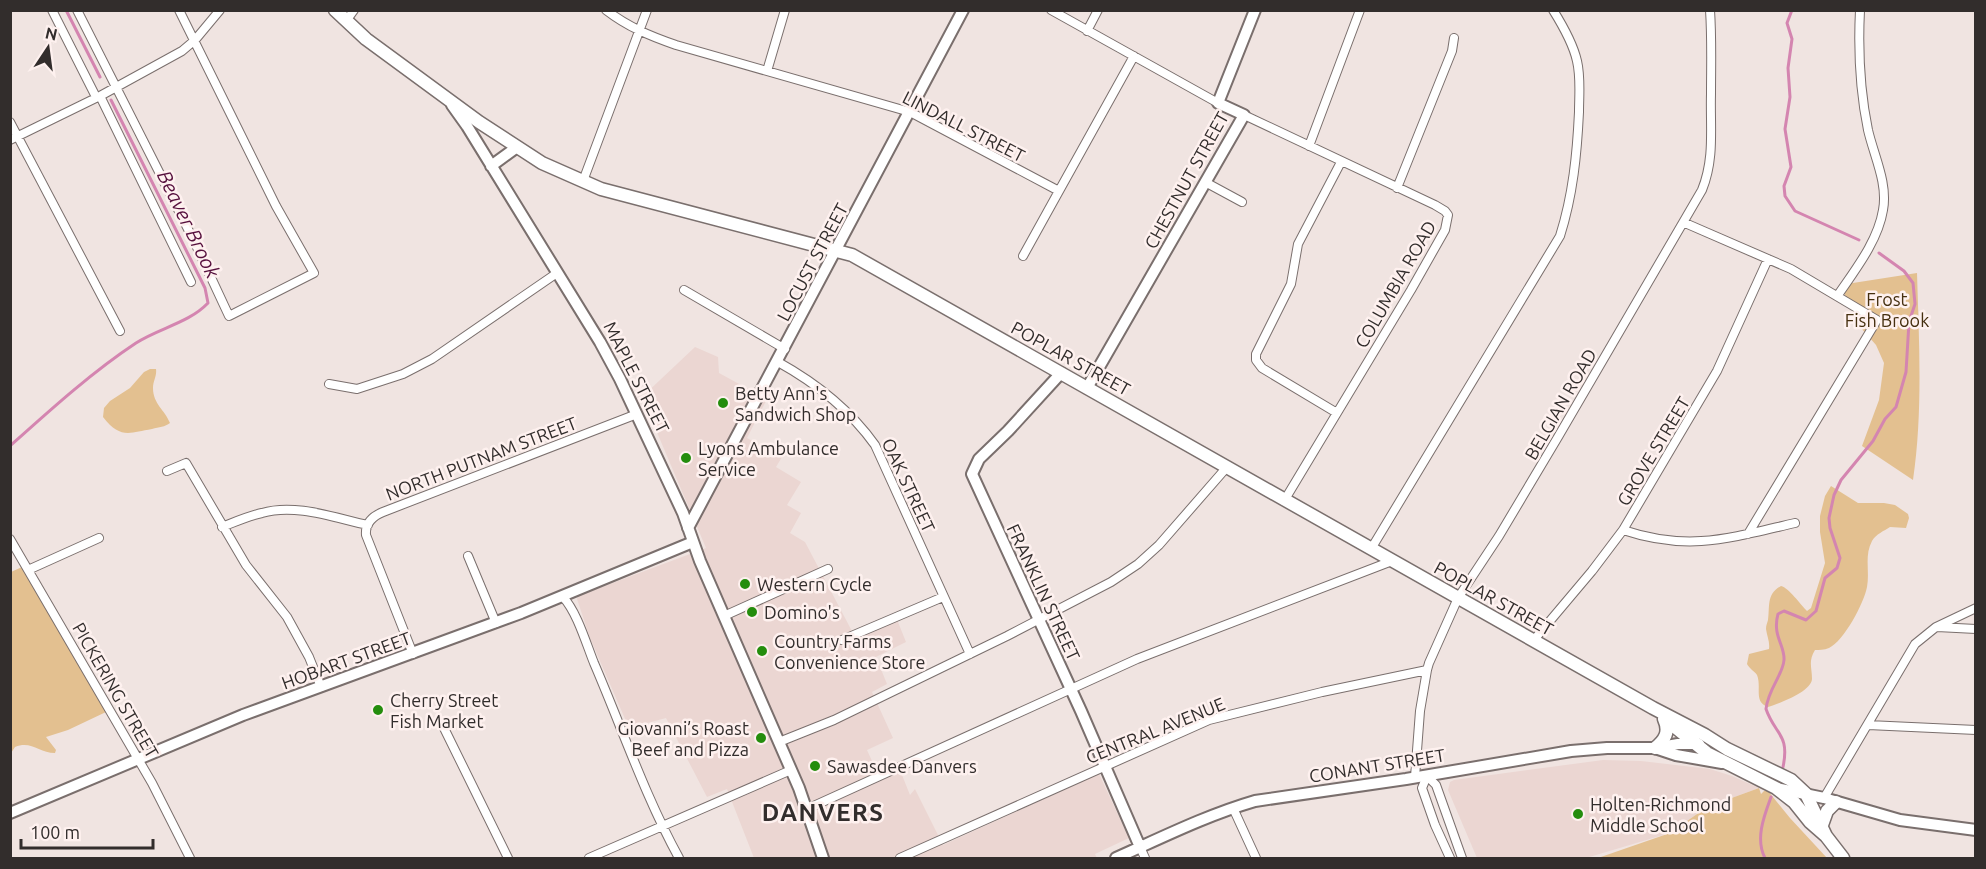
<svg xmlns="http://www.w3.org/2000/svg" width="1986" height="869" viewBox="0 0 1986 869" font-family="Ubuntu,sans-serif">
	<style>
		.built { fill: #ebd6d2 }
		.green { fill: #e3c090 }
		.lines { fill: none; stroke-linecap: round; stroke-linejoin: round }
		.stream { stroke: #d485b0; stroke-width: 3 }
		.street-casing { stroke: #7a6f6d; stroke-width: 10 }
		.secondary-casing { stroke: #7a6f6d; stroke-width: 14 }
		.primary-casing { stroke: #7a6f6d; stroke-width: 15 }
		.street { stroke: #fff; stroke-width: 8 }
		.secondary { stroke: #fff; stroke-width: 10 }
		.primary { stroke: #fff; stroke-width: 12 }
		.poi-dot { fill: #248d0d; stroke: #fef1ef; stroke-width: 2 }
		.labels { text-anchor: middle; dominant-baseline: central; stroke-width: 5; stroke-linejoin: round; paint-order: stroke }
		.street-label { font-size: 18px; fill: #322d2c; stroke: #fef1ef }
		.park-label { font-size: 18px; fill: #463010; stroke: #fef1ef }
		.poi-label { font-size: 18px; fill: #322d2c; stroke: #fef1ef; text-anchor: start }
		.water-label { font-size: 20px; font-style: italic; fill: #56103d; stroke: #fef1ef }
		.district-label { font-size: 24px; font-weight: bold; letter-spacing: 1.5px; fill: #322d2c; stroke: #fef1ef }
	</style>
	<rect width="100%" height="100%" fill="#f0e4e1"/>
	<!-- built -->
	<path class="built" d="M695,347L718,357L719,373L767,399L747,438L782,457L776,467L801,482L787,505L801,513L790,533L805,542L854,635L896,617L906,642L876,657L887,684L872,692L893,738L867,750L877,772L881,776L900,770L910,795L915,789L943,845L1099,774L1129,838L1095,854L1097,858H754L727,789L707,797L666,718L629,728L590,638L577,599L578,596L706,548L642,397Z
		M1603,760L1641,761L1710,769L1732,776L1759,788L1707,807L1670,833L1586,858H1477L1448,790L1450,782L1454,780Z"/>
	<!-- green -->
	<path class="green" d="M1917,273C1919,342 1923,412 1913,480L1862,446L1879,400L1884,363L1876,345L1861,328L1840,285Z
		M150,369H156C157,376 153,381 153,388C153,404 165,410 170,423C165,427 159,427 152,429C129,433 120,439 103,417L104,408L110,401L130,388L144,372Z
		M1831,486L1858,503H1884L1895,505L1908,514L1909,518L1906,528L1890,527C1884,531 1876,534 1872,541C1864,556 1870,571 1867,587C1864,603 1844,641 1829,648C1824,650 1819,650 1815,650C1808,661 1812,668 1812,679C1811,692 1780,703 1768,707C1753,702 1762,687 1757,675C1755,672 1749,668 1747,664L1749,654L1769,649C1770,642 1767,636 1766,629C1766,625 1767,624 1768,620C1770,607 1766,594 1781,586C1789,588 1800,604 1807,611L1811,608L1825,563L1820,532V516L1825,496Z
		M22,567L106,712L68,730L46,737L56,750L55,753C39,753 31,740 15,747L11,753V572Z
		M1759,788L1761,794L1764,791H1768L1790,818L1827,858H1598L1670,833L1707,807Z"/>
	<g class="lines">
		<!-- stream -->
		<path class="stream" d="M66,10L100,77
			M1792,10L1787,23L1792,39L1788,68L1790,97L1785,129L1791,167L1784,186L1785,196L1795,211L1859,240
			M10,446C49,411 92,372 136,343C159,328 189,323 208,303L205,288L111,100
			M1783,767C1790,734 1775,735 1766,709C1768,689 1783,675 1784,660C1785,645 1772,636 1778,614L1784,611L1806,620L1816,611L1825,578L1837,568L1840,558L1830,528L1829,518L1834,495L1841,480L1873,441L1885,419L1896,407L1906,372L1909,322L1915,304L1913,283L1904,271L1879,253
			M1765,858C1755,839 1764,816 1771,797"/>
		<!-- street casing -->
		<g class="street-casing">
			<path id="street" d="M52,10L96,97
				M77,10L194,241L229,316L314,273L276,206L179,10
				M606,10C628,27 650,36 676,45L910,112L1059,191L1134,56
				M1051,10L1218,103
				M346,21L354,10
				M1087,31L1098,10
				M767,71L785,10
				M100,96L191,282
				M1244,115L1435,205L1445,211L1448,215L1445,230L1411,290L1284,501
				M10,122L120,331
				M10,140L100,96L182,51L195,40L220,10
				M1309,146L1360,10
				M583,181L647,10
				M1205,182L1242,202
				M1397,188L1452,51L1454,38
				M1685,223L1791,269L1877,320L1748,534
				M1023,256L1059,191
				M684,290L785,349
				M1838,295C1855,270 1878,241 1883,210C1888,183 1874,156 1868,130C1860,91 1858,50 1860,10
				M778,362C816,383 850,410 875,445L970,654
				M329,384L357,389L403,374L432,359L557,273
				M1337,413L1262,368L1256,360V354L1291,284L1298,244L1341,162
				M167,471L186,463L246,565L287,617L309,657L321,687
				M222,527C235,522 248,516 262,513C295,503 335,518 368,525
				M1623,530C1689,552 1730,538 1795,523
				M10,539L152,783L190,858
				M1371,549L1560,236C1573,195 1577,154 1579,112C1579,95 1581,78 1577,61C1573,43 1563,26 1553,10
				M468,556L496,623
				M28,570L99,538
				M563,597C577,612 586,643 594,663C622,728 645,796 679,858
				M724,616L828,569
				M1937,627L1976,629
				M842,640L943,597
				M1533,641L1592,571L1623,530L1717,371L1768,259
				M413,654L366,535C365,523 373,516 383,512L637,414
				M1868,725L1976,730
				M443,726L508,858
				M779,742L834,720L1007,636L1111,582L1138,564L1159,545L1227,467
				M1415,777L1420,711L1427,670
				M1824,798L1915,644L1936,627L1976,608
				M1233,808L1256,858
				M807,809L1137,659L1392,561
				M1140,847L1145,858
				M589,858L791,770
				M900,858L1209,720L1322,692L1427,670L1429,663L1458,598L1499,536L1558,437L1702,190C1715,158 1710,127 1711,94C1711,66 1712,39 1710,10
				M1450,858L1435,825L1422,788L1427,776L1436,785L1462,858"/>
		</g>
		<!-- secondary casing -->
		<g class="secondary-casing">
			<path id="secondary" d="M452,105L467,126L600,342L620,379L683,513L700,561L799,788L823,858
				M491,166L517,147
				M1061,373L1008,431L979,459L972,474L1081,711L1140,847
				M1087,388L1244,115L1218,103L1255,10
				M688,528L963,10
				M1655,748L1676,755L1722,763
				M1776,788L1824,798L1900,820L1976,830
				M10,813L243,715L521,613L693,542
				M1116,858C1161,838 1207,815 1255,801L1406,779L1571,751L1607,748H1655L1678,744H1699"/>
		</g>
		<!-- primary casing -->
		<g class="primary-casing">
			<path id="primary" d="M335,10L366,39L479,122L542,163L601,189L852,255L1653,708L1705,735L1727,749L1791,780L1806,794L1826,836
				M1665,719L1707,753L1776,788L1794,802L1810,822L1826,836L1843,858
				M1655,748C1665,740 1670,732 1664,719
				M1822,825L1827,811L1836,802"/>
		</g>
		<!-- street -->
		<use href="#street" class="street"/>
		<!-- secondary -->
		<use href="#secondary" class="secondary"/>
		<!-- primary -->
		<use href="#primary" class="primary"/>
	</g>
	<!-- markers -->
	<g class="poi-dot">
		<circle cx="723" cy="403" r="6"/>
		<circle cx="686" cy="458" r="6"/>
		<circle cx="745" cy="584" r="6"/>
		<circle cx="752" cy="612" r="6"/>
		<circle cx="762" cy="651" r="6"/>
		<circle cx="378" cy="710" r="6"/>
		<circle cx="761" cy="738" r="6"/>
		<circle cx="815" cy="766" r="6"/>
		<circle cx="1578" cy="814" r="6"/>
	</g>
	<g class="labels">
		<!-- street labels -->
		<g class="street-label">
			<text transform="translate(964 126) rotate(27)">LINDALL STREET</text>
			<text transform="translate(1186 180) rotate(-61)">CHESTNUT STREET</text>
			<text transform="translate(812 262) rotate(-62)">LOCUST STREET</text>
			<text transform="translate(1395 284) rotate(-60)">COLUMBIA ROAD</text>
			<text transform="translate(1071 358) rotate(29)">POPLAR STREET</text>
			<text transform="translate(637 377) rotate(63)">MAPLE STREET</text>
			<text transform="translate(1560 404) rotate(-60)">BELGIAN ROAD</text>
			<text transform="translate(1653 451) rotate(-59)">GROVE STREET</text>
			<text transform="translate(481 458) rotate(-21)">NORTH PUTNAM STREET</text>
			<text transform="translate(909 485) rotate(65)">OAK STREET</text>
			<text transform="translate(1044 592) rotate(65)">FRANKLIN STREET</text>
			<text transform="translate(1494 598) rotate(29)">POPLAR STREET</text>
			<text transform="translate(346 660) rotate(-20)">HOBART STREET</text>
			<text transform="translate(116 690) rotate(60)">PICKERING STREET</text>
			<text transform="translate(1155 730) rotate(-22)">CENTRAL AVENUE</text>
			<text transform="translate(1377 765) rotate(-9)">CONANT STREET</text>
		</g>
		<!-- park labels -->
		<g class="park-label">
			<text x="1887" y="299">Frost<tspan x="1887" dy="21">Fish Brook</tspan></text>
		</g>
		<!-- poi labels -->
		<g class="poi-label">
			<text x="735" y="393">Betty Ann's<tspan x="735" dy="21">Sandwich Shop</tspan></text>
			<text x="698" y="448">Lyons Ambulance<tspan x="698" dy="21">Service</tspan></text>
			<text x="757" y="584">Western Cycle</text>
			<text x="764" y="612">Domino's</text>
			<text x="774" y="641">Country Farms<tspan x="774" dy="21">Convenience Store</tspan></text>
			<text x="390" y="700">Cherry Street<tspan x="390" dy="21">Fish Market</tspan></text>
			<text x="749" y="728" text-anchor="end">Giovanni’s Roast<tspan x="749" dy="21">Beef and Pizza</tspan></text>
			<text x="827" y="766">Sawasdee Danvers</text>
			<text x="1590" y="804">Holten-Richmond<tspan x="1590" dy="21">Middle School</tspan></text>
		</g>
		<!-- water labels -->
		<g class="water-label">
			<text transform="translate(189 224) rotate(64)">Beaver Brook</text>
		</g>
		<!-- district labels -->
		<g class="district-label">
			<text x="823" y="812">DANVERS</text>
		</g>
	</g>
	<!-- border -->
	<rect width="1986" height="869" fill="none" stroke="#322d2c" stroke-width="24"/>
	<!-- north arrow -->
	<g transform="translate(48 48) rotate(13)" stroke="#fef1ef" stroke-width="4.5" paint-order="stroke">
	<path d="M0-4.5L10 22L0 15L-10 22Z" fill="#322d2c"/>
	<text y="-9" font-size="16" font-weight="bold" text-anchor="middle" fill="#322d2c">N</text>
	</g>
	<!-- scale -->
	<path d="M21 839v9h132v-9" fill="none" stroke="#322d2c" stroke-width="3"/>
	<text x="30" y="839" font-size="18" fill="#322d2c" stroke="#fef1ef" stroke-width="4.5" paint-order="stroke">100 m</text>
</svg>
